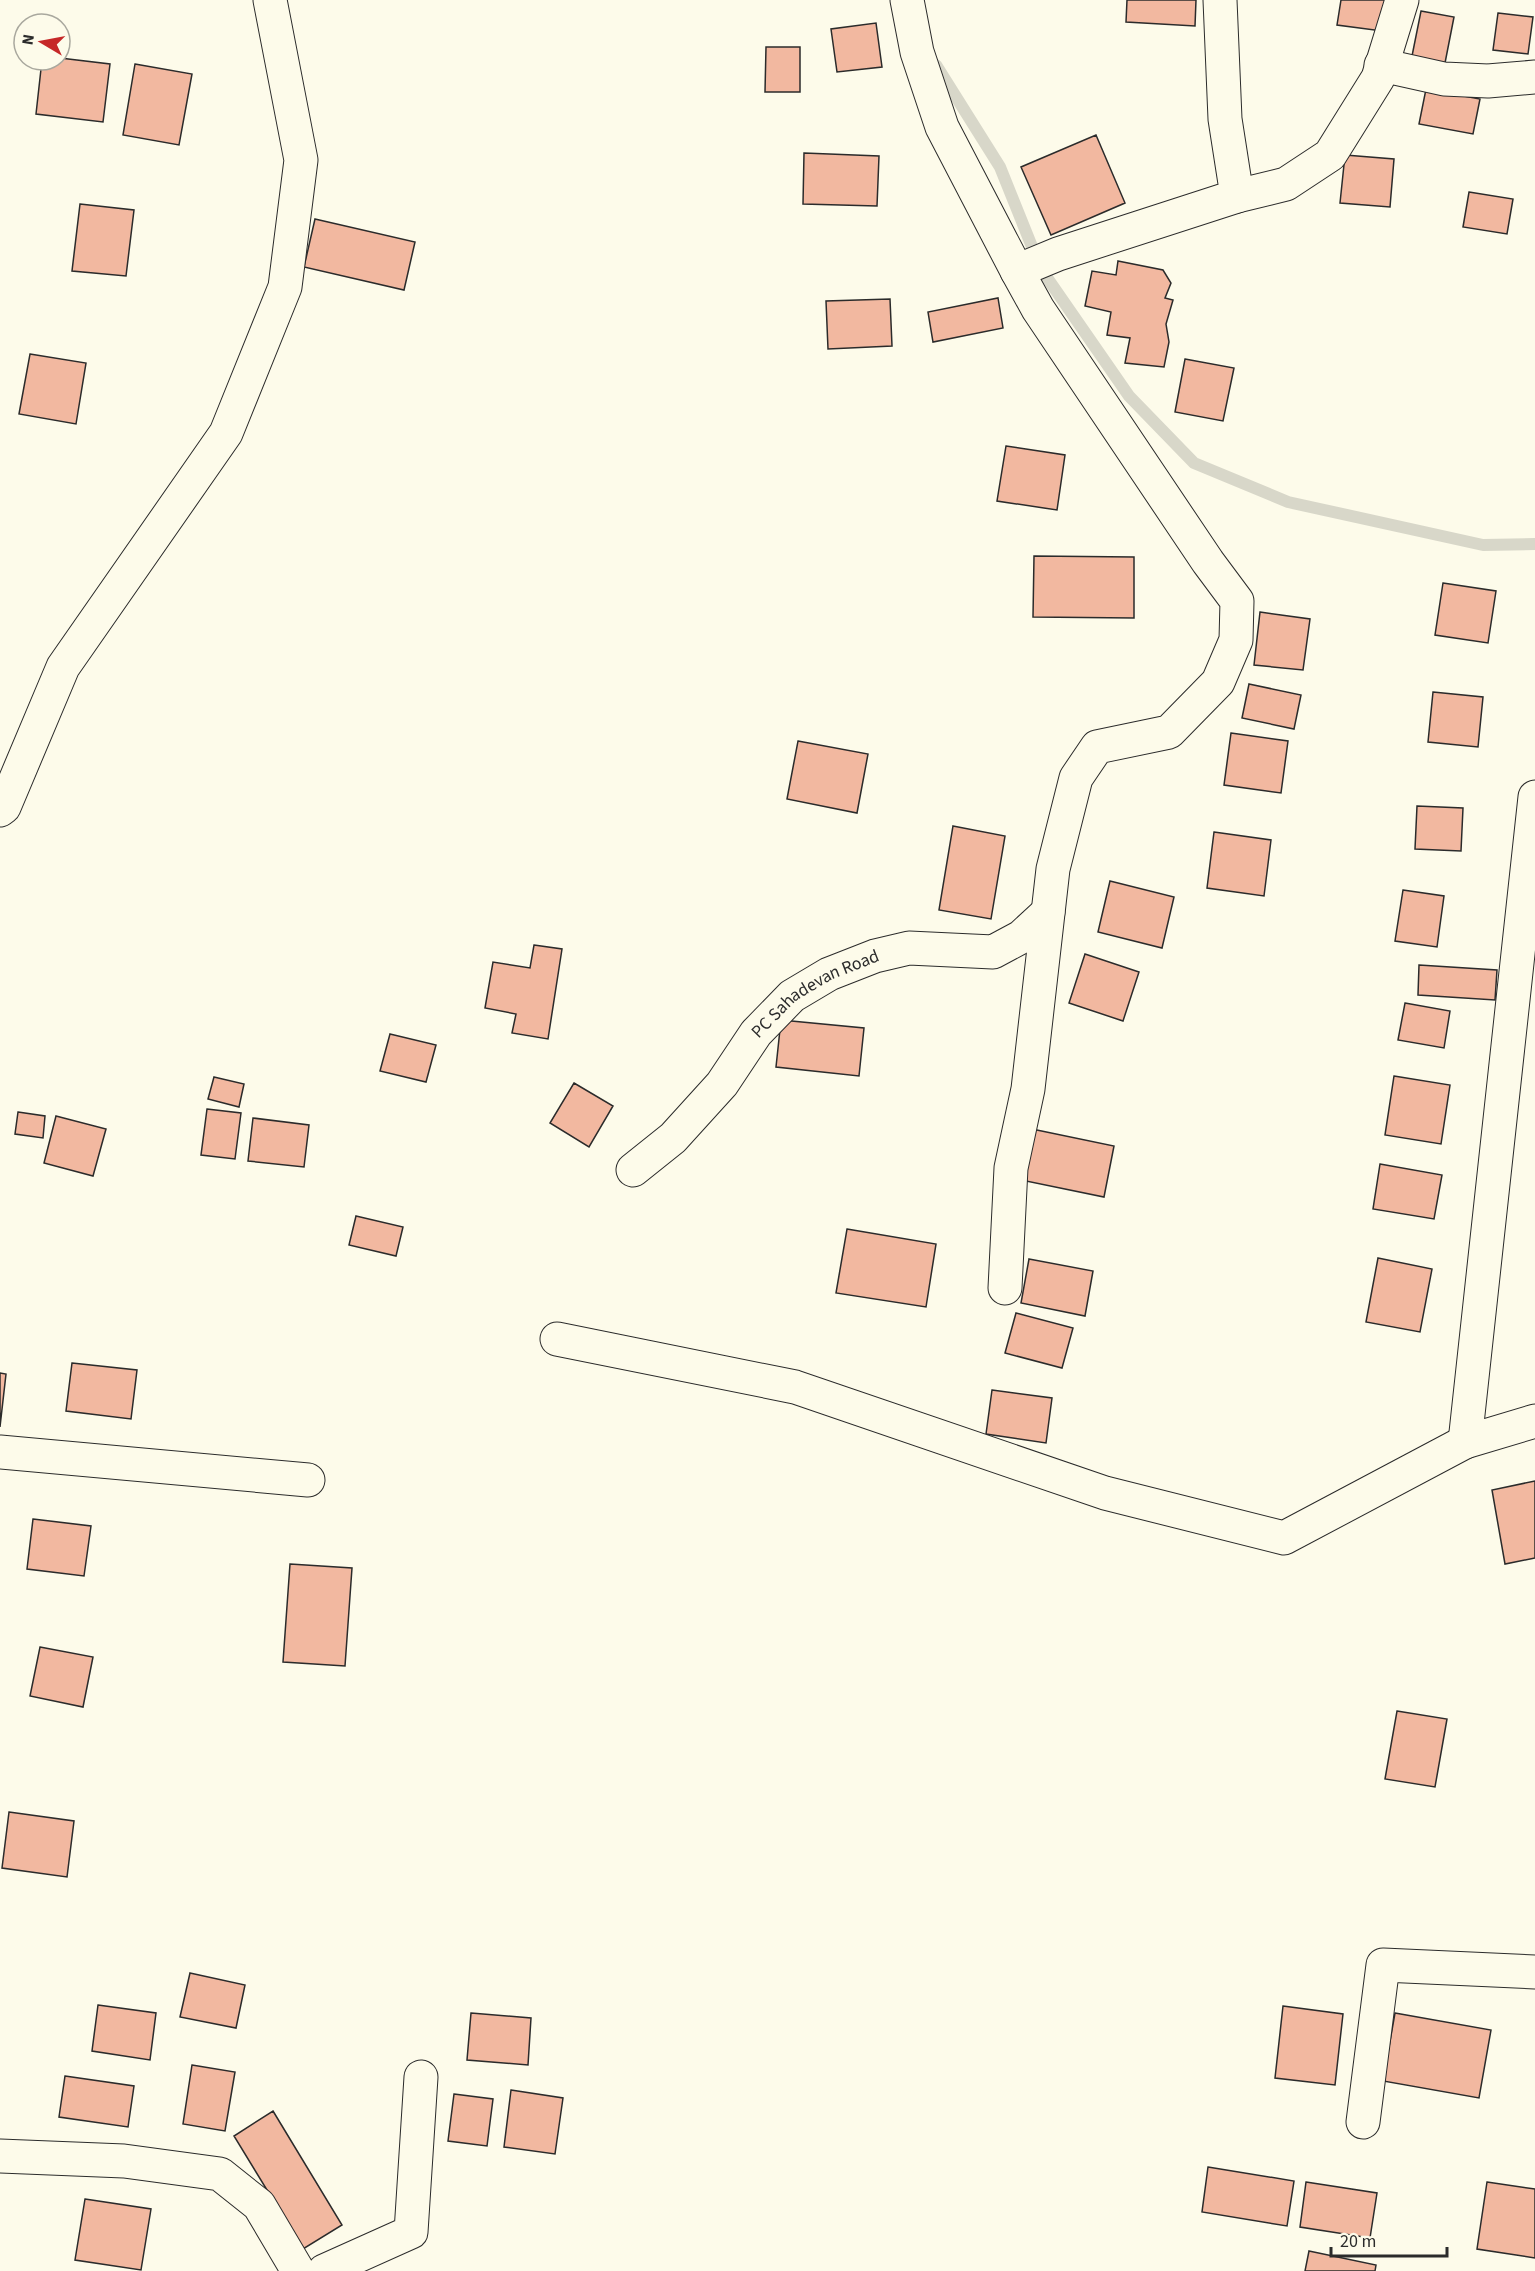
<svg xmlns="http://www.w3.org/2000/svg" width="1535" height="2271" viewBox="0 0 1535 2271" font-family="'Source Sans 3',sans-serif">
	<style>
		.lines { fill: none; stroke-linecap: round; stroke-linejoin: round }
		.stream { stroke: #d8d7c9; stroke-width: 12 }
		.building { fill: #f2b8a0; stroke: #2b2b2b; stroke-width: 1.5 }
		.street-casing { stroke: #2b2b2b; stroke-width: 35 }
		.street { stroke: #fdfbea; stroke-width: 33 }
		.labels { text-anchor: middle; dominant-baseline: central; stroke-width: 4.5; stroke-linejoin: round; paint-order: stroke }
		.street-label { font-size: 18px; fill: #2b2b2b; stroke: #fdfbea }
	</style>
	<rect width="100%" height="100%" fill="#fdfbea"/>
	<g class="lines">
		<!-- stream -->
		<path class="stream" d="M936,65L1000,167L1041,269L1129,396L1194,463L1288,502L1483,545L1535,544"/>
	</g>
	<!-- building -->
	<path class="building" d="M1127,0H1196L1195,26L1126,22Z
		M1341,0H1387L1382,31L1337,25Z
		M1421,11L1454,17L1445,63L1412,56Z
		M1498,13L1533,17L1528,54L1493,50Z
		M876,23L882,67L837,72L831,29Z
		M766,47H800V92H765Z
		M60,58L110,64L103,122L36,114L42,60H60Z
		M135,64L192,74L179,145L123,135Z
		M1426,89L1480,99L1473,134L1419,124Z
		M1096,135L1125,203L1051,235L1021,167Z
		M804,153L879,156L877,206L803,204Z
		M1345,155L1394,159L1390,207L1340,203Z
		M1469,192L1513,199L1507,234L1463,227Z
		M80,204L134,210L126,276L72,271Z
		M315,219L415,242L404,290L304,267Z
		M1118,261L1163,270L1171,283L1165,298L1173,300L1166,324L1169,342L1164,367L1125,363L1130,338L1107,335L1111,312L1085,306L1092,271L1116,275Z
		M998,298L1003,328L933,342L928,312Z
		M890,299L892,346L828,349L826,301Z
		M30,354L86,363L76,424L19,414Z
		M1185,359L1234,368L1223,421L1175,412Z
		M1006,446L1065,455L1057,510L997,501Z
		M1034,556L1134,557V618L1033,617Z
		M1443,583L1496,591L1488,643L1435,635Z
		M1260,612L1310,619L1303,670L1254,665Z
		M1249,684L1301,695L1294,729L1242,718Z
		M1433,692L1483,697L1478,747L1428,742Z
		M1231,733L1288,741L1281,793L1224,785Z
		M798,741L868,754L857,813L787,799Z
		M1417,806L1463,808L1461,851L1415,849Z
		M953,826L1005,836L991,919L939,910Z
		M1214,832L1271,840L1264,896L1207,888Z
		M1110,881L1174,897L1162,948L1098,932Z
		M1403,890L1444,896L1437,947L1395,941Z
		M534,945L562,949L548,1039L512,1033L516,1014L485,1008L493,962L530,968Z
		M1085,954L1139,972L1123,1021L1069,1003Z
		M1419,965L1497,970L1495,1000L1418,995Z
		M1405,1003L1450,1011L1444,1048L1398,1040Z
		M781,1020L864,1028L859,1076L776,1067Z
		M390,1034L436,1045L426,1082L380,1071Z
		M1394,1076L1450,1085L1441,1144L1385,1135Z
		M214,1077L244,1084L239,1107L208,1099Z
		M574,1083L613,1106L589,1147L550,1123Z
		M207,1109L241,1113L235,1159L201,1155Z
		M18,1112L45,1116L43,1138L15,1134Z
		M56,1116L106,1129L93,1176L44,1163Z
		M253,1118L309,1125L304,1167L248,1161Z
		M1032,1129L1114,1146L1104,1197L1021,1180Z
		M1380,1164L1442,1175L1434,1219L1373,1209Z
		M356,1216L403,1227L396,1256L349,1245Z
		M847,1229L936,1244L926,1307L836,1293Z
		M1378,1258L1432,1269L1420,1332L1366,1322Z
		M1029,1259L1093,1271L1085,1316L1021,1303Z
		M1016,1313L1073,1328L1062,1368L1005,1353Z
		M72,1363L137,1370L131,1419L66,1411Z
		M0,1373L6,1374L0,1427Z
		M992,1390L1052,1398L1046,1443L986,1434Z
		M1535,1481V1558L1505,1564L1492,1490Z
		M33,1519L91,1526L84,1576L27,1569Z
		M290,1564L352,1568L345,1666L283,1662Z
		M40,1647L93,1657L83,1707L30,1696Z
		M1397,1711L1447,1719L1435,1787L1385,1779Z
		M9,1812L74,1821L67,1877L2,1868Z
		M190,1973L245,1985L236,2028L180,2017Z
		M98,2005L156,2013L150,2060L92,2051Z
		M1283,2006L1343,2014L1335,2085L1275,2078Z
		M471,2013L531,2018L528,2065L467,2060Z
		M1395,2013L1491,2030L1479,2098L1383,2081Z
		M192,2065L235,2072L225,2131L183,2124Z
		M65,2076L134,2086L128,2127L59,2117Z
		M511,2090L563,2098L555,2154L504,2147Z
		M454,2094L493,2099L487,2146L448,2141Z
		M273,2111L342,2225L303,2249L234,2136Z
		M1208,2167L1294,2181L1287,2226L1202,2212Z
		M1306,2182L1377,2193L1370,2238L1300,2227Z
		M1487,2182L1535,2189V2258L1477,2249Z
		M85,2199L151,2209L141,2270L75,2260Z
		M1309,2251L1376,2265L1375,2271H1305Z"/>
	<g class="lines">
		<!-- street casing -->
		<g class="street-casing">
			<g id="street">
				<path d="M907,0L917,52L942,127L1017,271L1038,309L1208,562L1237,601L1236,640L1218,682L1169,732L1097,747L1076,778L1053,869L1028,1089L1011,1168L1005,1288"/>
				<path d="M1381,65L1444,79L1488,81L1535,77"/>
				<path d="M1237,196L1286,184L1330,155L1378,78L1402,0"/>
				<path d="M1017,271L1058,254L1237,196L1225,119L1220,0"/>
				<path d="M1535,797L1465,1442L1535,1421"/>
				<path d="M0,810L4,807L63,667L226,433L285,287L301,160L270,0"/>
				<path id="s1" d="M633,1170L673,1138L722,1084L756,1033L792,996L829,974L875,956L909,948L993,952L1021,937L1048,912"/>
				<path d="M557,1339L795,1387L1105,1493L1284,1538L1465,1442"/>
				<path d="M0,1452L308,1480"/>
				<path d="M1363,2122L1383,1965L1535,1972"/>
				<path d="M0,2156L124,2161L220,2174L259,2205L298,2271"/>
				<path d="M324,2271L411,2232L421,2077"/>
			</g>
		</g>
		<!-- street -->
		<use href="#street" class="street"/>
	</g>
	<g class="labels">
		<!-- street labels -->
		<g class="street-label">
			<text stroke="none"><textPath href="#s1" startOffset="258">PC Sahadevan Road</textPath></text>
		</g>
	</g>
	<!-- north arrow -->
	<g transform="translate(42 42) rotate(280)"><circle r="28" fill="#fdfbea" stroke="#a9a89e" stroke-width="1.5"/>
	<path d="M0-4.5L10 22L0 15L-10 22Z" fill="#c62828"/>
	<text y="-9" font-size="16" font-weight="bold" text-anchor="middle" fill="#2b2b2b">N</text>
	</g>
	<!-- scale -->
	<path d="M1331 2247v9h116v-9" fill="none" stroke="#2b2b2b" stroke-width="3"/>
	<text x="1340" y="2247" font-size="18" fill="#2b2b2b" stroke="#fdfbea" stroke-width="4.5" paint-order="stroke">20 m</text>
</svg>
